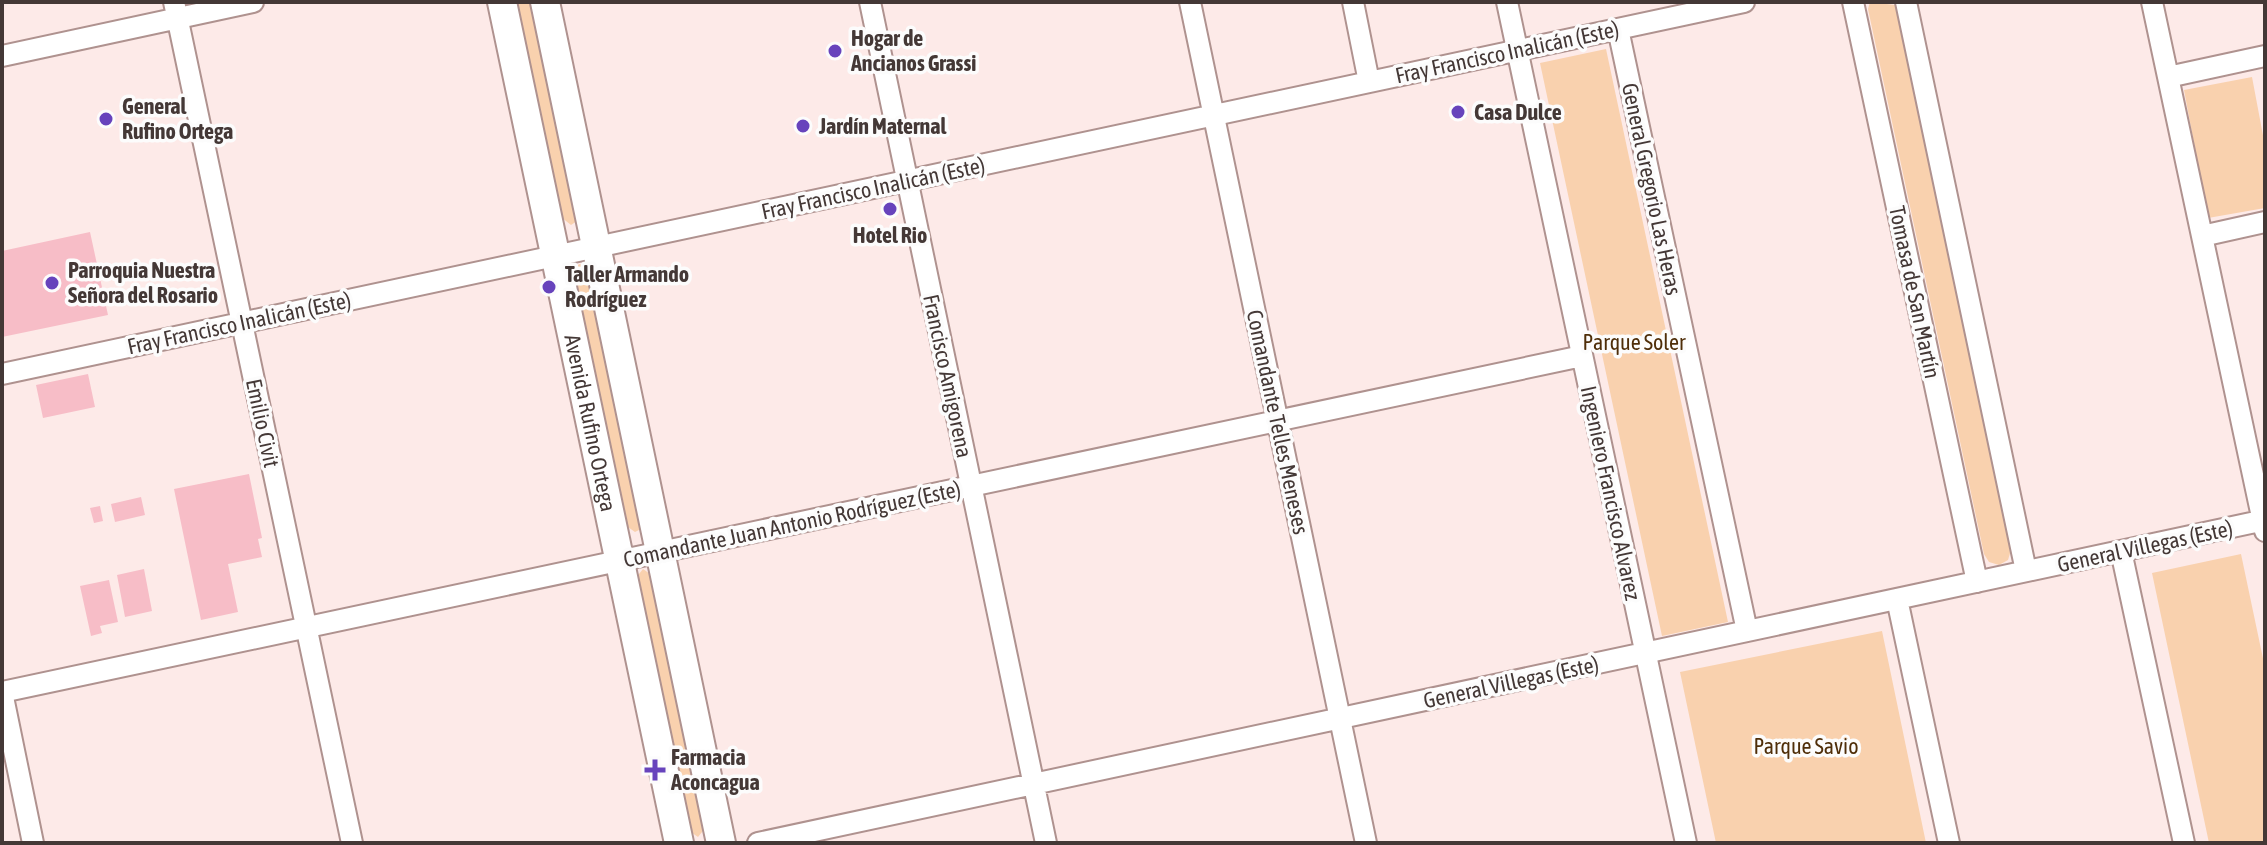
<svg xmlns="http://www.w3.org/2000/svg" width="2267" height="845" viewBox="0 0 2267 845" font-family="'Asap Condensed',sans-serif">
	<style>
		.green { fill: #f9d1ae }
		.building { fill: #f7bdc7 }
		.lines { fill: none; stroke-linecap: round; stroke-linejoin: round }
		.street-casing { stroke: #af928f; stroke-width: 24 }
		.secondary-casing { stroke: #af928f; stroke-width: 32 }
		.street { stroke: #fff; stroke-width: 20 }
		.secondary { stroke: #fff; stroke-width: 28 }
		.poi-dot { fill: #6743bc; stroke: #fcfcfc; stroke-width: 3 }
		.labels { text-anchor: middle; dominant-baseline: central; stroke-width: 7; stroke-linejoin: round; paint-order: stroke }
		.poi-label { font-size: 22px; font-weight: bold; fill: #443836; stroke: #fcfcfc; text-anchor: start }
		.street-label { font-size: 22px; fill: #443836; stroke: #fcfcfc }
		.park-label { font-size: 22px; fill: #4f2e09; stroke: #fcfcfc }
	</style>
	<rect width="100%" height="100%" fill="#fdeae8"/>
	<!-- green -->
	<path class="green" d="M515,2H533L577,221L571,225L561,217Z
		M1870,2L1895,5L2011,550L2008,560L1999,565L1989,562L1984,554L1868,9Z
		M1606,49L1728,622L1662,636L1540,63Z
		M2252,77L2265,146V208L2208,218L2184,90Z
		M579,264L586,266L641,529L635,532L625,525L572,274Z
		M2241,554L2265,668V843H2209L2152,573Z
		M643,569L653,576L706,827L698,837L688,830L635,579Z
		M1882,631L1926,843H1716L1680,672Z"/>
	<!-- building -->
	<path class="building" d="M90,232L108,315L2,337V251Z
		M88,374L95,407L43,418L36,385Z
		M249,474L262,538L258,539L262,557L228,564L238,612L201,620L174,489Z
		M141,497L145,515L115,522L111,504Z
		M100,506L103,521L94,523L90,508Z
		M144,569L152,611L125,617L117,575Z
		M109,580L118,622L100,626L102,633L91,636L80,586Z"/>
	<g class="lines">
		<!-- street casing -->
		<g class="street-casing">
			<path id="street" d="M174,2L352,843
				M870,2L1046,843
				M1190,2L1366,843
				M1353,2L1369,82
				M1507,2L1686,843
				M1853,2L1977,582
				M1906,2L2026,571
				M2152,2L2265,531
				M1618,29L1747,631
				M2,56L253,2
				M2168,77L2265,56
				M2202,236L2265,222
				M2,374L1744,2
				M2121,551L2184,843
				M1897,599L1949,843
				M2,692L1582,356
				M2,692L33,843
				M758,843L2265,520"/>
		</g>
		<!-- secondary casing -->
		<g class="secondary-casing">
			<g id="secondary">
				<path id="s1" d="M502,2L679,843"/>
				<path d="M545,2L721,843"/>
			</g>
		</g>
		<!-- street -->
		<use href="#street" class="street"/>
		<!-- secondary -->
		<use href="#secondary" class="secondary"/>
	</g>
	<!-- markers -->
	<g class="poi-dot">
		<circle cx="835" cy="51" r="8"/>
		<circle cx="1458" cy="112" r="8"/>
		<circle cx="106" cy="119" r="8"/>
		<circle cx="803" cy="126" r="8"/>
		<circle cx="890" cy="209" r="8"/>
		<circle cx="52" cy="283" r="8"/>
		<circle cx="549" cy="287" r="8"/>
		<path d="M651 758h8v8h8v8h-8v8h-8v-8h-8v-8h8z"/>
	</g>
	<g class="labels">
		<!-- poi labels -->
		<g class="poi-label">
			<text x="851" y="38">Hogar de<tspan x="851" dy="25">Ancianos Grassi</tspan></text>
			<text x="122" y="106">General<tspan x="122" dy="25">Rufino Ortega</tspan></text>
			<text x="1474" y="112">Casa Dulce</text>
			<text x="819" y="126">Jardín Maternal</text>
			<text x="890" y="235" text-anchor="middle">Hotel Rio</text>
			<text x="68" y="270">Parroquia Nuestra<tspan x="68" dy="25">Señora del Rosario</tspan></text>
			<text x="565" y="274">Taller Armando<tspan x="565" dy="25">Rodríguez</tspan></text>
			<text x="671" y="757">Farmacia<tspan x="671" dy="25">Aconcagua</tspan></text>
		</g>
		<!-- street labels -->
		<g class="street-label">
			<text transform="translate(1507 52) rotate(-12)">Fray Francisco Inalicán (Este)</text>
			<text transform="translate(873 188) rotate(-12)">Fray Francisco Inalicán (Este)</text>
			<text transform="translate(1652 189) rotate(78)">General Gregorio Las Heras</text>
			<text transform="translate(1915 292) rotate(78)">Tomasa de San Martín</text>
			<text transform="translate(239 323) rotate(-12)">Fray Francisco Inalicán (Este)</text>
			<text transform="translate(948 376) rotate(78)">Francisco Amigorena</text>
			<text stroke="none"><textPath href="#s1" startOffset="430">Avenida Rufino Ortega</textPath></text>
			<text transform="translate(1278 422) rotate(78)">Comandante Telles Meneses</text>
			<text transform="translate(263 423) rotate(78)">Emilio Civit</text>
			<text transform="translate(1611 493) rotate(78)">Ingeniero Francisco Alvarez</text>
			<text transform="translate(792 524) rotate(-12)">Comandante Juan Antonio Rodríguez (Este)</text>
			<text transform="translate(2145 546) rotate(-12)">General Villegas (Este)</text>
			<text transform="translate(1511 682) rotate(-12)">General Villegas (Este)</text>
		</g>
		<!-- park labels -->
		<g class="park-label">
			<text x="1634" y="342">Parque Soler</text>
			<text x="1806" y="746">Parque Savio</text>
		</g>
	</g>
	<!-- border -->
	<rect width="2267" height="845" fill="none" stroke="#443836" stroke-width="8"/>
</svg>
